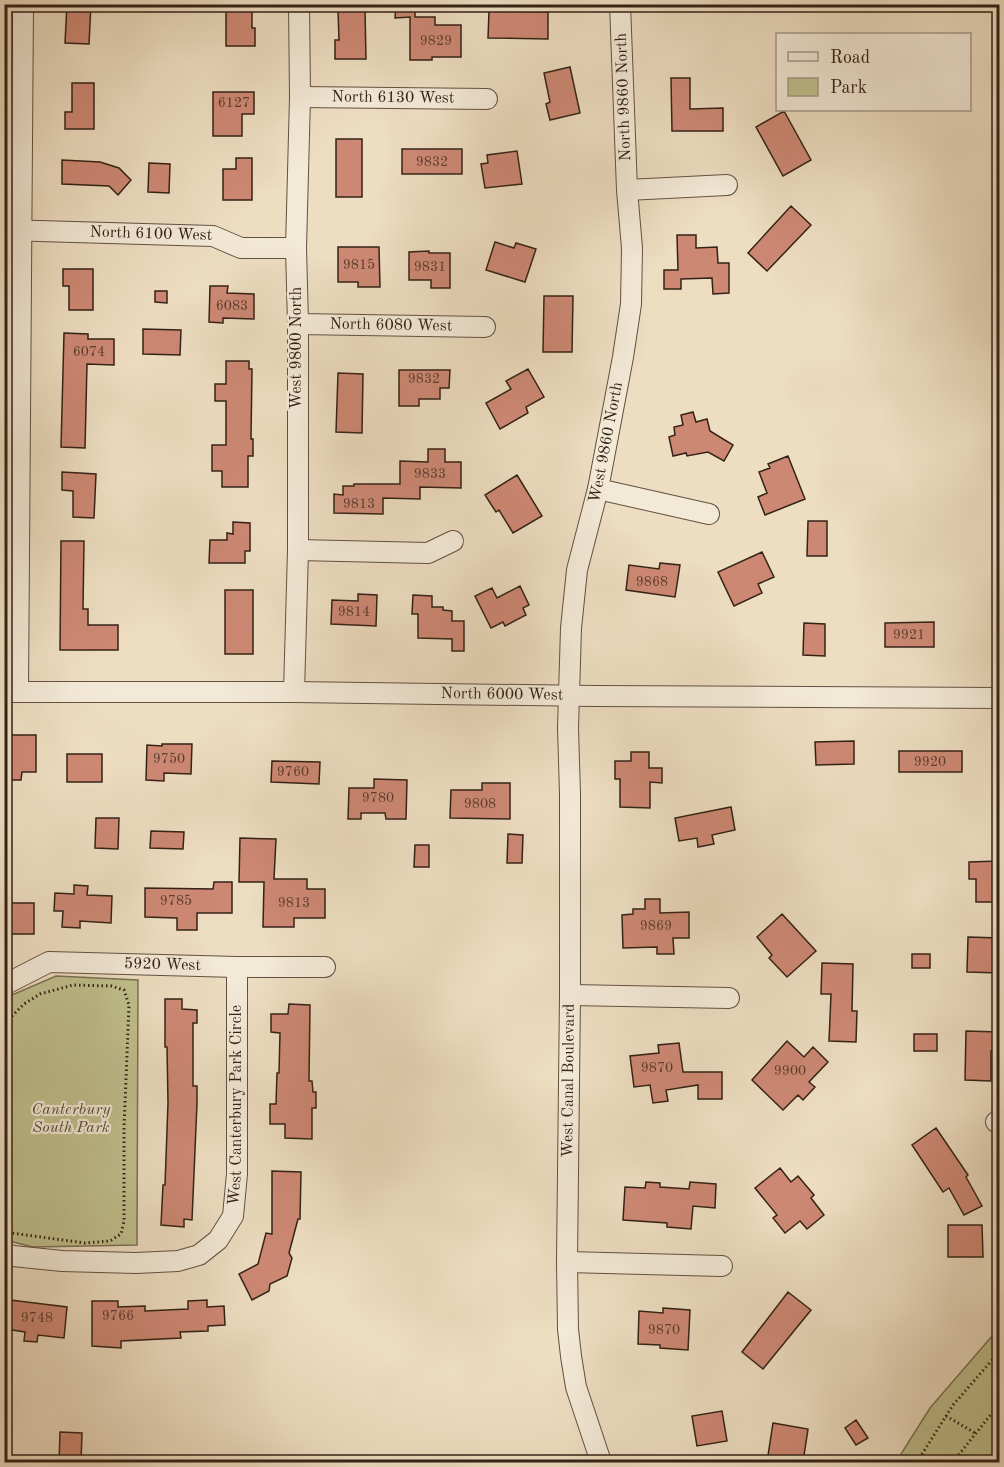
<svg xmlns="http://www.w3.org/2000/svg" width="1004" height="1467" viewBox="0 0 1004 1467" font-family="'Old Standard TT',serif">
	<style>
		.green { fill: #c0bf8d; stroke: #7a7052; stroke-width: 1.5 }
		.building { fill: #cd8874; stroke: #342216; stroke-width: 1.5 }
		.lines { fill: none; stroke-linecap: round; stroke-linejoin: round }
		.minor-casing { stroke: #625141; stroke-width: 22 }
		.path { stroke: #342216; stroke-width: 3; stroke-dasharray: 1.5 3; stroke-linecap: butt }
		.minor { stroke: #f3e9d7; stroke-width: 20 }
		.labels { text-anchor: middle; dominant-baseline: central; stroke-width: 4.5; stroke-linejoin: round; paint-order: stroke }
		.number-label { font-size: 14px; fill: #5a3c2e }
		.street-label { font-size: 16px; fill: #342216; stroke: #f3e9d7 }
		.park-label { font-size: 16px; font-style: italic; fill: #574934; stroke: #f3e9d7 }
	</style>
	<rect width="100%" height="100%" fill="#edddc1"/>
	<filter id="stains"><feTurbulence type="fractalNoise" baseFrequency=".00333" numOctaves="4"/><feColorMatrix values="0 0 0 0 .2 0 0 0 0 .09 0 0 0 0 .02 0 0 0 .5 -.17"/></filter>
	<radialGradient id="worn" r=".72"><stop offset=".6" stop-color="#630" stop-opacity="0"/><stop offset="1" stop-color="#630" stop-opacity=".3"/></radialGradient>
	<!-- green -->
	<path class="green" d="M56,976L138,980L137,1245L33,1247L5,1240V998Z
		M999,1328V1462H896L930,1408Z"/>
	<!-- building -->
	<path class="building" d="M67,4H91L89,44L65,43Z
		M226,4H252V28H255V46H226Z
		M396,4H415V17H435V25H461V57H432V60H410V17L395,18Z
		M338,10H365L366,59H335V40H339Z
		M489,11L548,12V39L488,38Z
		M570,67L580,113L550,120L546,104L550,102L544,73Z
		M671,78H690V109L723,108V131H672Z
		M72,83H94V129H65V112H72Z
		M213,92H254V114H242V136H213Z
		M784,111L811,160L783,176L756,127Z
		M336,139H362V197H336Z
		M402,149H462V174H402Z
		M517,151L522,184L485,188L481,164L488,163L487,155Z
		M236,158H252V200H223V169H236Z
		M62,160L100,162L119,168L131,180L118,195L109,186L62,184Z
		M149,163L170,164L169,193L148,192Z
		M791,206L811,225L767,271L748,253Z
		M677,235H696V248L717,247L718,263H729V293L713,294L712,278L681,279V289H664V270H678Z
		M495,242L514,248L516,243L536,249L525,282L486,270Z
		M338,247H379L380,287H358V282H338Z
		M429,251V253H450V288H431V280H409V252Z
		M63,269H93V310H69V286H63Z
		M210,286H228L227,293L254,294V319L223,318V323L209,322Z
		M155,291H167V303L155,302Z
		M544,296H573L572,352H543Z
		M143,329L181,330L180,355L143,354Z
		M64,333L88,334V339H114V365L87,364L85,448L61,447Z
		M226,361H249V369H252L251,439H253V456H248V487H222V471H212V445H226V401H215V384H226Z
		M528,369L544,397L526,407L528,413L500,429L486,403L511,389L506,381Z
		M399,370H450L449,388H440V399H419V406H399Z
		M338,373L363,374L362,433L336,432Z
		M693,412L696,422L707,419L710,431L733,445L724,461L708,452L687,456L686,453L673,456L669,437L675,435L674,427L683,425L681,415Z
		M428,449H445V462H461V488L420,487V499L383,498V514L334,513V494L343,495V486H354V484H400V461L428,462Z
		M788,456L805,499L765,515L758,497L767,493L759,472L770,468L768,464Z
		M62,472L96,474L94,518L73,517V491L62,490Z
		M517,475L542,516L513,533L499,510L496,512L485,495Z
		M808,521H827V556H807Z
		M233,522L250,523V551H245V563H209L210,540H227V533L233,534Z
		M61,541H84L83,609H88V625H118V650H60Z
		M762,552L774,577L758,584L762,593L734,606L718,572Z
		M660,563L680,565L675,597L626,590L629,565L659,569Z
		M520,586L529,605L523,608L526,615L505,626L503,622L491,628L475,596L492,588L497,598Z
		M225,590H253V654H225Z
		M358,594L377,595L376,626L331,624L332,600L358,601Z
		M413,595L432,596V607H443V610L452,611V621H464V651H452V639L418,638V614H412Z
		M934,622V647H885V623Z
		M804,623L825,624V656L803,655Z
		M5,735H36V772H22L21,780H5Z
		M854,741V764L816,765L815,742Z
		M162,744H192L191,774L164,773V781L146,780L147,745L162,746Z
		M899,751H962V772H899Z
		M631,752H649V768H662V783L650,782V808L620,807V779H615V761H631Z
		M67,754H102V782H67Z
		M272,761L320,762L319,784L271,782Z
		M374,779L407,780L406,819H386L385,813H361V819H348L349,788H374Z
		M482,783H510V819L450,818L451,790H482Z
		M731,807L735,830L712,835L714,844L698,847L697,838L679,841L675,818Z
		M96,818H119L118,849L95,848Z
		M151,831L184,832L183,849L150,848Z
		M508,834L523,835L522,863H507Z
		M240,838L276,839L274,879H307V889H325V918H294V927H263L264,882H239Z
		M415,845H429V867H414Z
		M999,861V902H976V879H969V862Z
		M214,882H232V913H197V930H177V918L145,917V888L213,889Z
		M74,885L88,886L87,895L112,896L111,923L80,921V928L62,927L63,911H54L55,893L74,894Z
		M645,899H660V913L689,912V938H673L674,954H657V947L623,948L622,915L633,914V909H645Z
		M4,903H34V934H6V929H4Z
		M782,914L816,951L787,977L769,958L772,955L757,937Z
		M968,937L999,938V973L967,972Z
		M912,954H930V968H912Z
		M822,963L853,964L852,1011H857L856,1042L829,1041L831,994H821Z
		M165,999H182V1009L197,1010V1023H193V1086H197V1103L192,1220L184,1219V1227L161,1225L163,1185H165L168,1103L167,1047H165Z
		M289,1004L310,1005L309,1081H312L313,1092H316V1108H312V1139L285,1138V1124H270V1104H276L277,1073H279L280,1033L271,1032V1014H288Z
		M966,1031L999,1032V1052L991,1051V1081L965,1080Z
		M914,1034H937V1051H914Z
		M787,1041L804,1057L813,1047L828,1062L809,1082L815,1087L803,1100L798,1095L783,1110L752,1080Z
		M679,1043L683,1072H722V1099H698V1085L666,1090L668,1101L653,1103L650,1085L634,1087L630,1056L659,1053L658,1045Z
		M936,1128L968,1175L966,1177L982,1206L964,1215L949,1188L943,1192L912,1145Z
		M780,1168L791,1182L798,1176L814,1195L811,1198L824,1215L807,1229L800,1221L785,1233L773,1218L777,1215L755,1188Z
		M272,1171L301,1172L300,1219H298L289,1253L292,1258L287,1276L270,1284L269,1291L252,1300L239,1274L258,1264L266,1233L272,1234Z
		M646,1182L660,1183V1187L689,1189L690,1182L716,1184L715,1208L693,1206L691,1229L667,1227V1223L623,1220L625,1187L645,1188Z
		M948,1225H982L983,1257H948Z
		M788,1292L811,1310L763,1369L742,1352Z
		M10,1300L67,1307L64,1338L38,1335L37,1342L24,1341L25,1332L6,1329Z
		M207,1300V1307L224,1306L225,1325L208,1326V1331L180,1332L181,1338L121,1341V1348L92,1346V1301H118V1307L145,1306V1311L188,1309V1301Z
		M663,1308L690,1310L688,1350L660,1348V1345L638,1344L639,1311L663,1313Z
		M722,1411L727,1441L697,1446L692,1416Z
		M856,1420L868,1438L856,1445L845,1428Z
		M773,1423L808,1429L803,1462H767Z
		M60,1432L82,1433L81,1462H59Z"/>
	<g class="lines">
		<!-- minor casing -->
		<g class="minor-casing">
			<g id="minor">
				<path id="s1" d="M300,97L487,99"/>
				<path d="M627,190L727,185"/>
				<path id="s2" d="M4,230L213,236L241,248H296"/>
				<path id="s3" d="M298,324L485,327"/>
				<path d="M598,489L709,514"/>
				<path d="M298,550L428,553L453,541"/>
				<path d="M18,691L23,4"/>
				<path id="s4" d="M4,692H294L594,696L1000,698"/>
				<path d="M294,692L298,550V324L296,248L300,97L299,4"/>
				<path id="s5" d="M4,985L49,962L237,967H325"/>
				<path d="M570,995L729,998"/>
				<path d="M996,1122L1000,1119"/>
				<path id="s6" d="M4,1253L13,1256L62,1261L136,1263L178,1261L199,1255L218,1240L233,1216L237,1174V967"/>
				<path d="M567,1262L722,1266"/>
				<path id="s7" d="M601,1462L576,1387L571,1356L568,1329L567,1262L570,995V794L568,728L571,628L577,570L598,489L623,357L631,304L632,248L627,190L620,4"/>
			</g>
		</g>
		<!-- path -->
		<path class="path" d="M4,1021L12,1016L24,1004L40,994L73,985L111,986L124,990L129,1005L124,1128V1221L121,1234L110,1241L85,1243L4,1232
			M946,1416L975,1433
			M917,1462L953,1405L1000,1351
			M953,1462L1000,1403"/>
		<!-- minor -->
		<use href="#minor" class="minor"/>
	</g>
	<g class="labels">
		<!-- number labels -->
		<g class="number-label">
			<text x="436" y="41">9829</text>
			<text x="234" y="103">6127</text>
			<text x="432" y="162">9832</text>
			<text x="359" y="265">9815</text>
			<text x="430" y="267">9831</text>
			<text x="232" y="306">6083</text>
			<text x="89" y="352">6074</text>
			<text x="424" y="379">9832</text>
			<text x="430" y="474">9833</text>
			<text x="359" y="504">9813</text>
			<text x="652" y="582">9868</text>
			<text x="354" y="612">9814</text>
			<text x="909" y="635">9921</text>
			<text x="169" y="759">9750</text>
			<text x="930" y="762">9920</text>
			<text x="293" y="772">9760</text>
			<text x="378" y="798">9780</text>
			<text x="480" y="804">9808</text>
			<text x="176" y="901">9785</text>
			<text x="294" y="903">9813</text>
			<text x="656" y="926">9869</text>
			<text x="657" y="1068">9870</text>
			<text x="790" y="1071">9900</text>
			<text x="118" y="1316">9766</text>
			<text x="37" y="1318">9748</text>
			<text x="664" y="1330">9870</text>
		</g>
		<!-- street labels -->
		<g class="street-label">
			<text transform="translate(624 97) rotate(-92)">North 9860 North</text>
			<text stroke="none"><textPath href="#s1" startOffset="93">North 6130 West</textPath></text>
			<text stroke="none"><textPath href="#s2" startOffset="147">North 6100 West</textPath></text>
			<text stroke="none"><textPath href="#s3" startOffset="93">North 6080 West</textPath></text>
			<text transform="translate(297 348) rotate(-90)">West 9800 North</text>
			<text stroke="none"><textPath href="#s7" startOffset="1028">West 9860 North</textPath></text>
			<text stroke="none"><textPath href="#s4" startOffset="498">North 6000 West</textPath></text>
			<text stroke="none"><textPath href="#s5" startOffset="164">5920 West</textPath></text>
			<text stroke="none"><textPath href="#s7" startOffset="386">West Canal Boulevard</textPath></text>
			<text stroke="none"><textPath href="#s6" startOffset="360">West Canterbury Park Circle</textPath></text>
		</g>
		<!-- park labels -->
		<g class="park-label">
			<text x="71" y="1110">Canterbury<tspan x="71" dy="18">South Park</tspan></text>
		</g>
	</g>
	<!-- margin -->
	<rect width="1004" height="1467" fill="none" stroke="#edddc1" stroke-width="24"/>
	<rect x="6" y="6" width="992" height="1455" fill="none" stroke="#342216" stroke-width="3"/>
	<rect x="12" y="12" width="980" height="1443" fill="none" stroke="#342216" stroke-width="1.5"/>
	<!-- legend -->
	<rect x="776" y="33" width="195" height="78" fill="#f3e9d7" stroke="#a7998a" stroke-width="1.5"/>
	<rect x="788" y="52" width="30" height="9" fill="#f3e9d7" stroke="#a7998a" stroke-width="1.5"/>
	<text x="830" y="63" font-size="18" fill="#342216">Road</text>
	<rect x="788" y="78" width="30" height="18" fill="#c0bf8d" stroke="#a7998a" stroke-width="1.5"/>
	<text x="830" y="93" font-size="18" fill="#342216">Park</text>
	<rect width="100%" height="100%" filter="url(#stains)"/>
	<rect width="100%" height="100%" fill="url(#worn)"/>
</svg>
